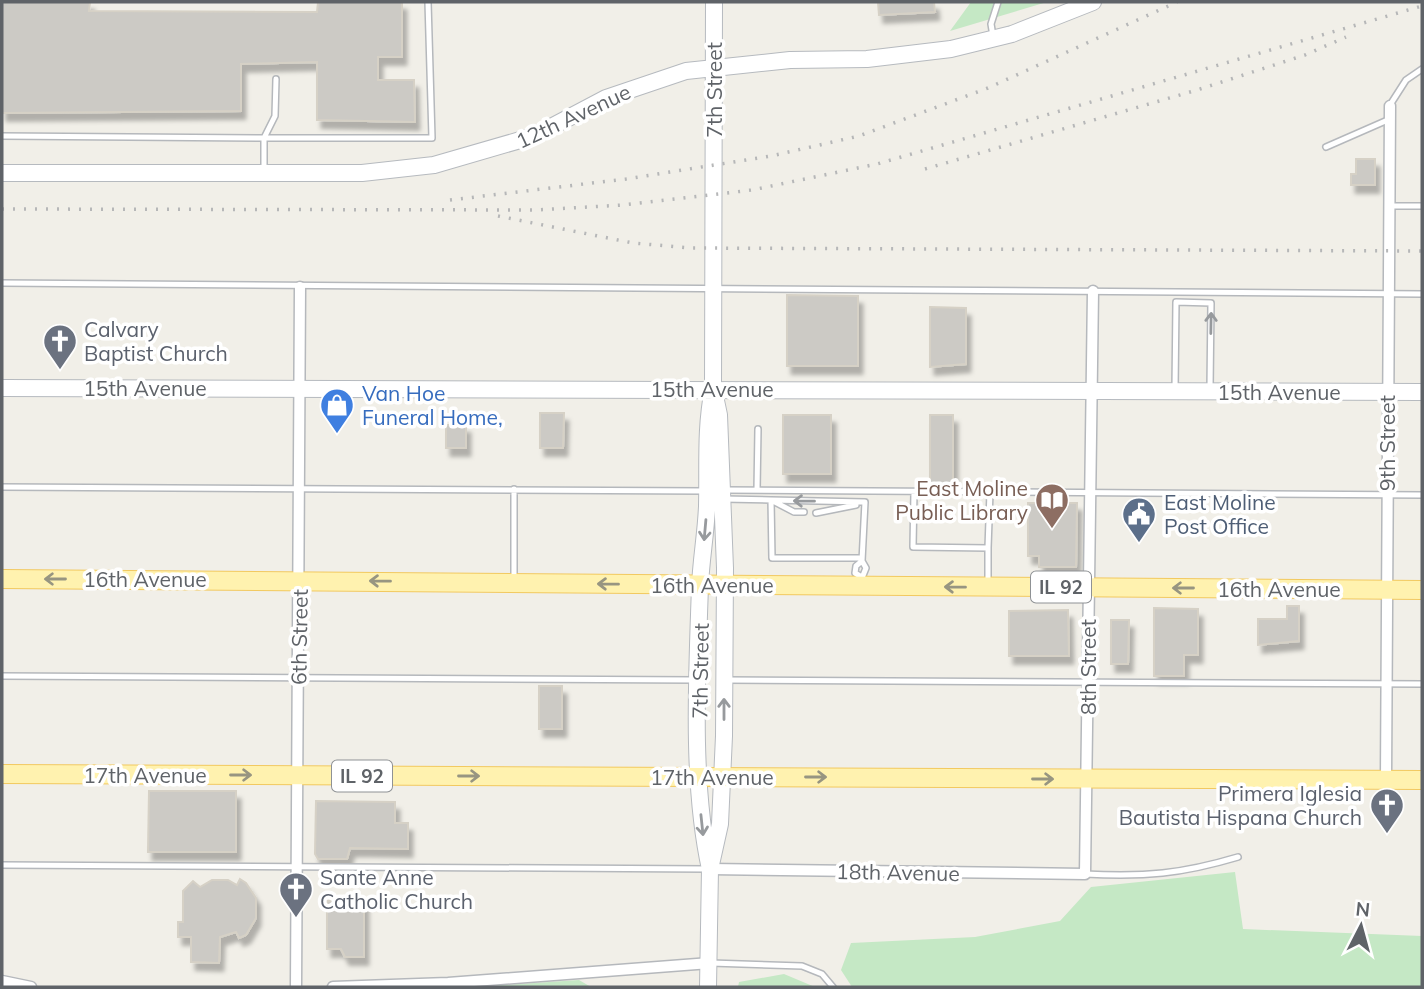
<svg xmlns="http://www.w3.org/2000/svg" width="1424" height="989" viewBox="0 0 1424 989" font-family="Mulish,sans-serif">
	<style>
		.green { fill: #c5e8c5 }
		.building { fill: #cccac5; stroke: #d6d1c6; stroke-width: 2; filter: url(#shadow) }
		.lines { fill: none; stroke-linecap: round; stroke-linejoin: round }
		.lane-casing { stroke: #b5b8bc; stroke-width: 8 }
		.street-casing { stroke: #b5b8bc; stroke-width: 13 }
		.secondary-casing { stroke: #b6babf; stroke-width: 18 }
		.primary-casing { stroke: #f2c960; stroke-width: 20 }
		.lane { stroke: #fff; stroke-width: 5 }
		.street { stroke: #fff; stroke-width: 10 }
		.secondary { stroke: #fff; stroke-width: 16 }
		.primary { stroke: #fff2af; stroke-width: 18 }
		.rail { stroke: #b6b7b8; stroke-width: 3.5; stroke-dasharray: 2 9; stroke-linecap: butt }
		.oneway { stroke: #979a9d }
		.oneway2 { stroke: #979581 }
		.labels { text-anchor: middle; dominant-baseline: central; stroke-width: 7; stroke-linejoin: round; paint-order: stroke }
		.shield { fill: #fff; stroke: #8f9295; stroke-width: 2 }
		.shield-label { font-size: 19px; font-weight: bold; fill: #5f6368 }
		.street-label { font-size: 21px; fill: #5f6368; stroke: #fff }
		.worship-label { font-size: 21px; fill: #5b616d; stroke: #fff; text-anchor: start }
		.shop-label { font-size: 21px; fill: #366cbe; stroke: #fff; text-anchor: start }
		.education-label { font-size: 21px; fill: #785e54; stroke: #fff; text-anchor: end }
		.service-label { font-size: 21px; fill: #4e5e75; stroke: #fff; text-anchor: start }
	</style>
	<defs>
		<filter id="shadow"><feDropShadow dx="4.5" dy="8" stdDeviation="2" flood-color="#0004"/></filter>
	</defs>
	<rect width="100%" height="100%" fill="#f1efe8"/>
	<!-- green -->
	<path class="green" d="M971,2H1047L950,31Z
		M1235,872L1243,929L1422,936V987H852L841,970L851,943L975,937L1060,921L1091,887Z
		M784,974L815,987H738L739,982Z
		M579,980L591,987H472Z"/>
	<!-- building -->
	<path class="building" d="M2,2H90L89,11L317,12L318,2H402V57H378V80H414L415,122L317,120V62L241,64V111L2,113Z
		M878,2H934L935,12L879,15Z
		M1356,159H1375V185H1351V174H1356Z
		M787,295L858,296V366H787Z
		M930,307L966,308V364L930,367Z
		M540,413H564L563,448H540Z
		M783,415H831V474H783Z
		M930,415H953V486H930Z
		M446,425H466V448H446Z
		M1028,503H1077L1076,567H1039V556H1028Z
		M1287,606H1299V641L1258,645V619H1287Z
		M1154,608L1198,609V655H1184V676H1154Z
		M1068,610L1069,656H1009V611Z
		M1111,620H1129L1128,664H1111Z
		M539,686H562V729H539Z
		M149,791H236V852H148Z
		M316,801L395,802V823H408V849L350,848L347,859H318L315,854Z
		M240,879L246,883L256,898V918L246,935L239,938L236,932L220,937L219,963L191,962V937H178V922H183V891L193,881L200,887L212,880H228L237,885Z
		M327,901H364V957H345L341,949H327Z"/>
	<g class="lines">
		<!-- lane casing -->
		<g class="lane-casing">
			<path id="lane" d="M993,36L991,24L998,2
				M276,79L275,116L264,138H432L428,2
				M1390,105L1406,80L1422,69
				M2,136L264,138V170
				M1326,147L1390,119
				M1391,206H1422
				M2,283L1422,294
				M1175,389L1176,302L1211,303L1210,388
				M2,487L705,491
				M725,490L1422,495
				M757,490L758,429
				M914,492L913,547L988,548L990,492
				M723,499L771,500L794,512H804
				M816,513L856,505
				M860,576L855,573L856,566L862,561
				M514,581V489
				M860,583L866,568L862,561L865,502L771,500L772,558H862
				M988,584V548
				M2,676L695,680
				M727,680L1422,684
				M2,865L707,869
				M1085,874C1145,877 1181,874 1238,857
				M711,963L802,966L822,974L833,987"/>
		</g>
		<!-- street casing -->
		<g class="street-casing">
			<path id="street" d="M1386,779L1390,106
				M710,869L1085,874L1093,291
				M2,981L31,987
				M296,987L300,287
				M333,987L448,983L710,963"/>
		</g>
		<!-- secondary casing -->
		<g class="secondary-casing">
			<path id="secondary" d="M2,173H362L434,165L534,136L606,98L686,71L790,60L867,59L951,49L1012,34L1093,2
				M2,388L1422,392
				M710,869C691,782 697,676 700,586C701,560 706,533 707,506C708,467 705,428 713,389L714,2
				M708,987L710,869L720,824L724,736L725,568L719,415L715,396"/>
		</g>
		<!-- primary casing -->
		<g class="primary-casing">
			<path id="primary" d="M2,579L1422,590
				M2,774L1422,780"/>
		</g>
		<!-- lane -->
		<use href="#lane" class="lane"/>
		<!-- street -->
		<use href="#street" class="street"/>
		<!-- secondary -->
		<use href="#secondary" class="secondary"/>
		<!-- primary -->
		<use href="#primary" class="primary"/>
		<!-- rail -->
		<path class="rail" d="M925,169L1197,90L1305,55L1346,37
			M450,200L626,179L771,156L859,136L988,88L1177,2
			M2,209L536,210L623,205L752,190L877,164L1422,6
			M498,216L633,243L691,248L1422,251"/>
	</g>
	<!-- one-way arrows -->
	<defs><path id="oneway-shaft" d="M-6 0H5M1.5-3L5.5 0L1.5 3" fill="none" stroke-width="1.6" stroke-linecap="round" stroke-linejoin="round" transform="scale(1.75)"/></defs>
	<g class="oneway">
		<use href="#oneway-shaft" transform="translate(1211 323) rotate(-89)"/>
		<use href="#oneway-shaft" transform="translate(804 501) rotate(-179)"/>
		<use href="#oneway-shaft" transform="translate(705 530) rotate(95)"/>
		<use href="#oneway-shaft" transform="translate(724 709) rotate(-90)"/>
		<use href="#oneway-shaft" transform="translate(702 825) rotate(84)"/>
	</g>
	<g class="oneway2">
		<use href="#oneway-shaft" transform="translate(55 579) rotate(-180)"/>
		<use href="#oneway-shaft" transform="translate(380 581) rotate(-179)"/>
		<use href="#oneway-shaft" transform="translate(608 584) rotate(-179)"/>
		<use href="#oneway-shaft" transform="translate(955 587) rotate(-179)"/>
		<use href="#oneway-shaft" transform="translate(1183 588) rotate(-180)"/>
		<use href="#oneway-shaft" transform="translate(241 775)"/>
		<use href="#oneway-shaft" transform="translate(469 776)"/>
		<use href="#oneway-shaft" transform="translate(816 777)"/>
		<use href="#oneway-shaft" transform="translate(1043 779)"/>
	</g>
	<!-- icons -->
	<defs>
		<g id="church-pin" transform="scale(1.75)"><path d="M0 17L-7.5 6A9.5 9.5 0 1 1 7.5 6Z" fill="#6b7280" stroke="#fff"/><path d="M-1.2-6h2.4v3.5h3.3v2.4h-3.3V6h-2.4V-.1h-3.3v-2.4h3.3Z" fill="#fff"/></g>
		<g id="shop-pin" transform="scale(1.75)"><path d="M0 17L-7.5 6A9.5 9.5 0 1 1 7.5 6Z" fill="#3f7fe0" stroke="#fff"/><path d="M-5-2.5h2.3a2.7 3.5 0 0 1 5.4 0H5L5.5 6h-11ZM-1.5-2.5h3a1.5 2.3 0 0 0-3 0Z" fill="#fff"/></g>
		<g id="library-pin" transform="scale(1.75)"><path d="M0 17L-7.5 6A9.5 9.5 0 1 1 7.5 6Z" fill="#8d6e63" stroke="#fff"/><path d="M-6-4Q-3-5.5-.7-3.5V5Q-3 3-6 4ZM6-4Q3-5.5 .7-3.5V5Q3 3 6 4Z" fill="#fff"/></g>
		<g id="civic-pin" transform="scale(1.75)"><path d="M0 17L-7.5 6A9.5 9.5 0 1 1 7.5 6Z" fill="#5c6f8a" stroke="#fff"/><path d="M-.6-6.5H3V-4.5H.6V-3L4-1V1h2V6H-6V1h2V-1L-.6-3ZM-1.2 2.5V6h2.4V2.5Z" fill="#fff"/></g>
	</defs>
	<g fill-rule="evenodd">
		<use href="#church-pin" x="60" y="341"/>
		<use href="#shop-pin" x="337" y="405"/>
		<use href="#library-pin" x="1052" y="500"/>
		<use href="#civic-pin" x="1139" y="514"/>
		<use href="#church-pin" x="1387" y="805"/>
		<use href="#church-pin" x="296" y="889"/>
	</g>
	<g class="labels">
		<!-- shield labels -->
		<g class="shield">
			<rect x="1031" y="571.5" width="60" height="31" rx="5"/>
			<rect x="332" y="760.5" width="60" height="31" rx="5"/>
		</g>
		<g class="shield-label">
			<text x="1061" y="587">IL 92</text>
			<text x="362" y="776">IL 92</text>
		</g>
		<!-- street labels -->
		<g class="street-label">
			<text transform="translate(714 90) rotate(-90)">7th Street</text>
			<text transform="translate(573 116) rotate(-25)">12th Avenue</text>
			<text x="145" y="388">15th Avenue</text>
			<text x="712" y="389">15th Avenue</text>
			<text x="1279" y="392">15th Avenue</text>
			<text transform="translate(1387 443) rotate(-90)">9th Street</text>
			<text x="145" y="579">16th Avenue</text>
			<text x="712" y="585">16th Avenue</text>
			<text x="1279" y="589">16th Avenue</text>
			<text transform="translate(299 637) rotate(-89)">6th Street</text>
			<text transform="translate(1088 667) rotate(-90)">8th Street</text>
			<text transform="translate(700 671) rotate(-89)">7th Street</text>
			<text x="145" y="775">17th Avenue</text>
			<text x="712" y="777">17th Avenue</text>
			<text transform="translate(898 872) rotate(1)">18th Avenue</text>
		</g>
		<!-- worship labels -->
		<g class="worship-label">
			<text x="84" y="329">Calvary<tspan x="84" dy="24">Baptist Church</tspan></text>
			<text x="1362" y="793" text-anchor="end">Primera Iglesia<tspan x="1362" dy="24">Bautista Hispana Church</tspan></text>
			<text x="320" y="877">Sante Anne<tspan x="320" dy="24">Catholic Church</tspan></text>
		</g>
		<!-- shop labels -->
		<g class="shop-label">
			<text x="362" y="393">Van Hoe<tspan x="362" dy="24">Funeral Home,</tspan></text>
		</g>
		<!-- education labels -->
		<g class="education-label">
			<text x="1028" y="488">East Moline<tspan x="1028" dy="24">Public Library</tspan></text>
		</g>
		<!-- service labels -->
		<g class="service-label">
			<text x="1164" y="502">East Moline<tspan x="1164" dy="24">Post Office</tspan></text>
		</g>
	</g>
	<!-- border -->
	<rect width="1424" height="989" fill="none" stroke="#5f6368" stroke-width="7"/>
	<!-- north arrow -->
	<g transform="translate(1361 926) rotate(6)" stroke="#ffffff" stroke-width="5" paint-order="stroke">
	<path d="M0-5L12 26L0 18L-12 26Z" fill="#5f6368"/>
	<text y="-10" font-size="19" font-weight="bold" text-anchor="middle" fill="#5f6368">N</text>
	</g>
</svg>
